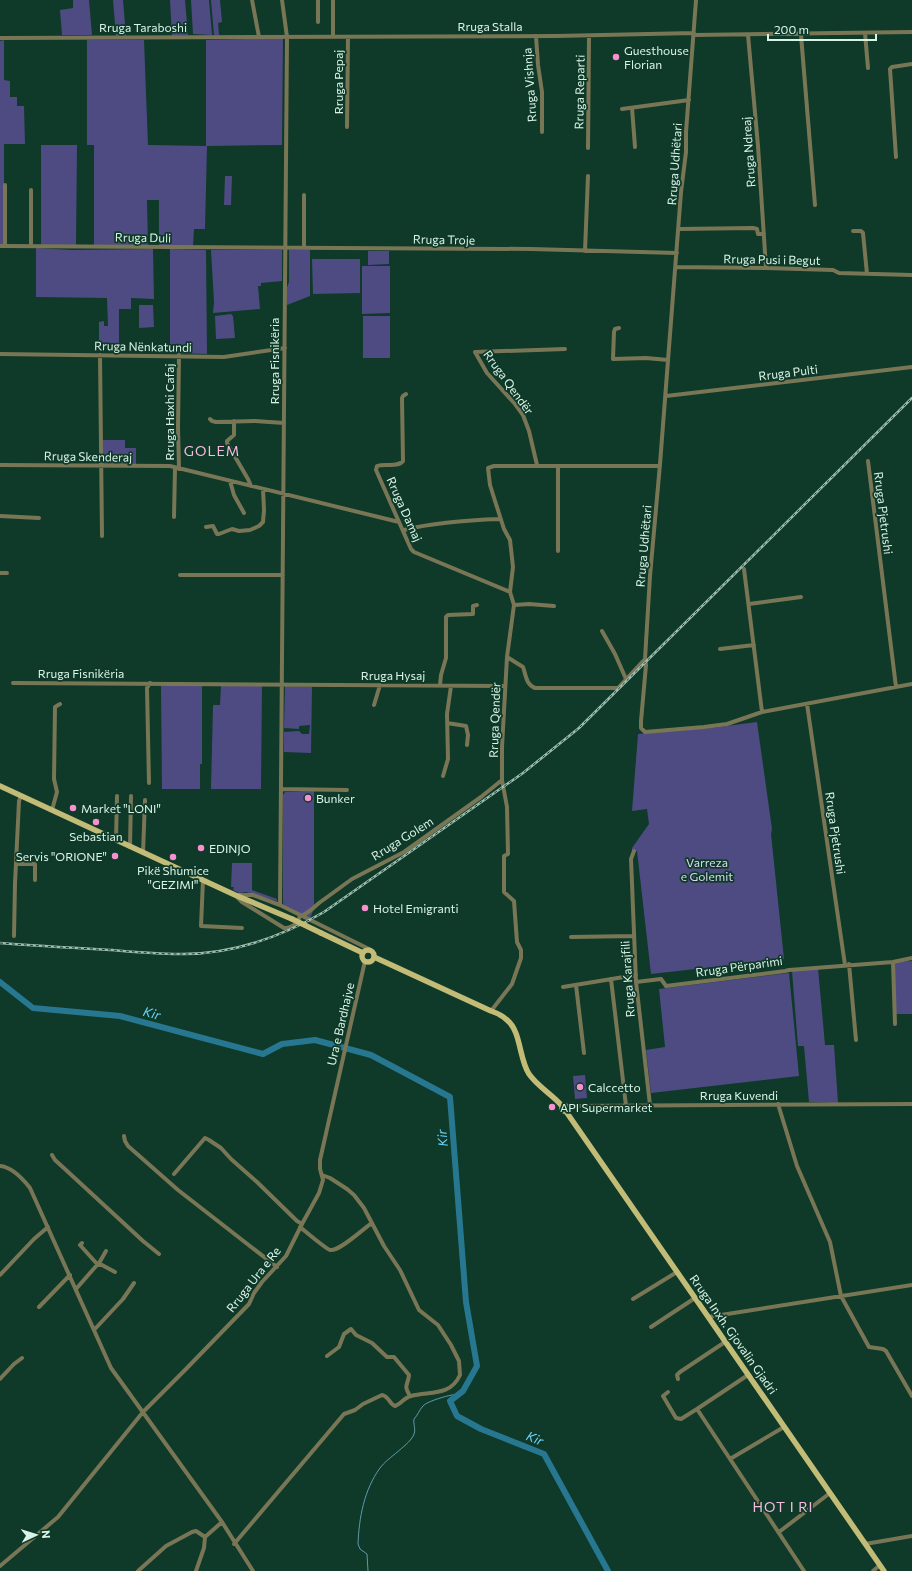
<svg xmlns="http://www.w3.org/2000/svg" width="912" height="1571" viewBox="0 0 912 1571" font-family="Commissioner,sans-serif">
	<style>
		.green { fill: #4e4b82 }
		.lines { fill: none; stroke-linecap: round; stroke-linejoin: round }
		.stream { stroke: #5d9caa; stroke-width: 1 }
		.river { stroke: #287791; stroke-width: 6 }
		.minor { stroke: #797656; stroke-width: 4 }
		.major { stroke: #c2bc77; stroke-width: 5.5 }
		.rail-casing { stroke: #9dbdaf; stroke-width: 2.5 }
		.rail { stroke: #0f3929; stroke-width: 1; stroke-dasharray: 3; stroke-linecap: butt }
		.major-bridge { stroke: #c2bc77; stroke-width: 5.5 }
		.poi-dot { fill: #f790ce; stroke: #0f3929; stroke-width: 1.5 }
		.labels { text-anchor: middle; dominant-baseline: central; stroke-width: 3.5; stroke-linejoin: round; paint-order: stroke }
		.street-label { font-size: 12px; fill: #d8f4e6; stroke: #0f3929 }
		.poi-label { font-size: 12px; fill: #d8f4e6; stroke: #0f3929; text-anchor: start }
		.park-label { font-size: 12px; fill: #dadbef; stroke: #0f3929 }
		.water-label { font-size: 13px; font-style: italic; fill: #6ad1f6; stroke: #0f3929 }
		.quarter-label { font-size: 14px; letter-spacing: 1px; fill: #f8bdde; stroke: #0f3929 }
	</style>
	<rect width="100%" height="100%" fill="#0f3929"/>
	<!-- green -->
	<path class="green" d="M73,0H89L92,35H62L60,10L73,8Z
		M113,0H123L126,36H116Z
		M170,0H185L188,35L172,36Z
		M191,0H209L212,35L193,34Z
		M211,0H220L222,22L218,23L219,35H214Z
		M283,38L282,145L207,146L205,229H194L193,246H159V200H147L148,246H94V145H87V40H144L148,145L206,146V40Z
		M4,40V80L10,81V97H17V106H24L25,144H4V242L3,244L0,245V41Z
		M41,145H77L76,245H41Z
		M225,176H232L231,205H224Z
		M36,248L73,250L153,249L154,299L131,298V309H119V352H108L107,348L99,349V322L104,321V326H108L107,298L36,297Z
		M170,249L206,250L207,354L170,353Z
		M211,250H282V281L261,283V286H258L260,309L213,313L214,302Z
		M289,250H310V296L287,305L286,290L289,282Z
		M368,251H389V264L368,265Z
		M312,259H360V293L313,294Z
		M362,266H390V313L362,314Z
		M139,305H153L154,327L139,328Z
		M231,314L233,316L235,338L216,339L215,316Z
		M363,316H390V358H363Z
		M102,440H125V448H136V465L102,464Z
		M161,685H202V764H200V789H162Z
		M262,685L261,789H211L213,705H220L221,686Z
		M285,686L312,687L311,753L284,752V732L299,731L302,734H309L310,725L299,726V729L284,728Z
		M757,722L772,829L771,834L784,959L651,974L637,851H632V848L649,824L647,809L632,811L638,734L711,728Z
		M314,791V908L310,919L284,905L283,903V795L285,792Z
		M232,863H252V890L277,899V901L246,892L239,893L233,890L234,887H231Z
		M912,961V1014H895L894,964L895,962Z
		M818,968L825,1045H834L838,1103L809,1102L804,1046H798L792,971Z
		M789,973L799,1076L651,1093L646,1050L665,1047L659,989Z
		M585,1075L587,1098L575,1099L573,1076Z"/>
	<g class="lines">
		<!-- stream -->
		<path class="stream" d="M368,1571L367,1554L360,1549L358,1544C359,1518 364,1490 380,1468C387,1458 411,1444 414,1434C416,1429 413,1424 414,1419C418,1415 419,1410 423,1406C427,1401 452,1394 459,1394"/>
		<!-- river -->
		<path class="river" d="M0,982L33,1008L120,1016L263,1054L282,1044L315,1040L371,1055L450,1097L466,1302L477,1366L463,1391L450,1401L457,1416L481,1429L544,1454L608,1571"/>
		<!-- minor -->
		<path class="minor" d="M252,0L259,37
			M318,0V22
			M865,33L868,68
			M694,35L912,32
			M748,35L758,146L766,268
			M801,35L815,205
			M536,36L538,65L542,92V132
			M333,37V0
			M0,38L556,36L694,33
			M632,108L635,147
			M622,109L689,100
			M347,127L348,37
			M588,148L589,36
			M896,157L890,69L892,67L912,64
			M679,229L753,228L757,229L758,234H764
			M853,231H861L863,233L867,274
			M0,246L531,249L677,253
			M5,246V185
			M31,246V190
			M304,248V195
			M585,251L588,176
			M676,267L766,268L833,270L839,273L912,275
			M619,328L615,329L614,332L613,359L646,358L668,360
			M0,354L224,357L285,348
			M100,355L102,536
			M406,394L403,396L402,398L403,461C398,468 385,463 377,466L376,470L411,549L414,552L510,592
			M666,396L912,367
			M210,419L212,421L216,422L255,421L284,423
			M234,421V435L227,441V443L248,479L251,486
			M868,461L896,687
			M0,465L170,466L399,522
			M537,465L529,431L523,415L515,404L487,373L475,352L565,349
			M558,466V551
			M179,469L178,427L179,355
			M230,481L234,495L244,513
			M0,516L39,518
			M174,517L175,468
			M206,527L213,526L217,534H219L232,529L239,531L250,530L259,526L263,522L264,510L263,489
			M404,530C436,522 468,520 500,519
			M744,569L762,712
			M0,573H7
			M180,575H283
			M749,604L801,597
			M514,605L529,604L554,606
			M602,631L615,654L626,679
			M720,649L754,645
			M507,657L523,667C526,675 526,685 535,688H618L645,659
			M13,683L505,686
			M440,685L441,675L446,658V617L448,615L473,614V606L477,605
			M807,704L845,965
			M374,705L380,685
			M447,723L466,726L468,735L467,745
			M645,732L641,728V721L646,665L645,659L650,576L660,464L681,192L686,152V132L696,0
			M645,732L704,727L727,724L762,712L912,684
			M443,776L448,759L447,714L451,686
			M149,783L147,688L150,683
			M281,789L347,790
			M52,810L57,792L54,779L55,707L60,704
			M116,840L117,796
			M130,847L131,796
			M634,851L631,859L636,982L650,1105
			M143,853L145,800
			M16,864H35V880
			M203,880L201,926L242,928
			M238,895H253L280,905L371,950
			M237,897L242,902L284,928C292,928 299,923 300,915
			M280,905L287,37L282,0
			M302,916L311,910L319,903L352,879L404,852L481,797L502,780
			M14,936L15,883L19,801L21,796
			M571,937L634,936
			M893,962L895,1024
			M849,964L856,1040
			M611,979L626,1106
			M636,982L661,979L666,986L785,971L789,970L893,962L912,958
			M576,985L584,1053
			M563,987L636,975
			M491,1011L512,984L521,958V950L517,942L514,901L504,892V856L508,854L507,807L502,780V747L507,657L514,605L510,592L513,567L510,540L504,529L496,504L490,485L488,468L494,466H660
			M778,1104L797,1166L830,1242L841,1296L869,1347L883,1349L886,1351L912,1396
			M567,1106L912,1104
			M124,1136L125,1141L128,1146L178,1190L277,1267
			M52,1155L55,1160L66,1170L143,1241L159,1254
			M0,1166C12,1167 23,1179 30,1188L111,1368L222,1522L253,1571
			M174,1174L205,1138L209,1140L221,1148L231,1159L257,1182L297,1221L302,1224
			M300,1227C306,1232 325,1248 330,1250C339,1252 364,1228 372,1223
			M82,1243L80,1245L98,1265L106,1251
			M0,1275L34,1239L48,1227
			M76,1289L97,1265H102L115,1272
			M633,1299L677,1272
			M39,1307L70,1275
			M708,1317L912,1285
			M651,1327L695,1298
			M94,1330L123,1299L134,1283
			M327,1356L339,1347L344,1334L351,1329L356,1335L372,1343L387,1357H394L409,1375C408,1386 403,1384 410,1396
			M0,1379L14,1364L22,1358
			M678,1379L677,1375L680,1372L725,1342
			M668,1392L663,1396L676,1418L681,1419L697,1409L804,1571
			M697,1409L748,1375
			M730,1459L784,1427
			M779,1532L830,1493
			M234,1544L344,1414L355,1410L363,1404L382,1395C389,1396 389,1404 395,1406C401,1404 405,1397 411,1396C429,1391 450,1397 460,1375L459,1361L451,1345L438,1325L419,1310L400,1270L384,1246L364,1208L354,1195L347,1189L330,1178L322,1175
			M865,1544L912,1536
			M0,1566L58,1517L143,1412L187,1368L249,1304L254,1293L262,1282L286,1256L302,1224L319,1193L323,1180L320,1169V1160L365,961
			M138,1571L166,1546L192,1532L196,1531L205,1537
			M196,1571L204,1548L205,1537L222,1522
			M873,1571L880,1565"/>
		<!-- major -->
		<path class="major" d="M0,786L235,895L292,919
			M321,933L363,953
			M362 956a6 6 0 1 1 12 0a6 6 0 1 1-12 0Z
			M374,957L491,1011C497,1013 503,1016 507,1020C521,1031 519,1059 529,1074C538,1087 552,1094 562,1106V1109L564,1111L567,1109L566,1106H562
			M565,1110L884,1571"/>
		<!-- rail casing -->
		<g class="rail-casing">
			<path id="rail" d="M0,943C37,946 75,948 112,950C135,952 157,954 179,954C231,955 279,938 324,912L523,773L579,728L912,398"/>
		</g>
		<!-- rail -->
		<use href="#rail" class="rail"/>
		<!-- major-bridge -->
		<path class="major-bridge" d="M292,919L321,933"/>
	</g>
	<!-- markers -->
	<g class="poi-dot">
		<circle cx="616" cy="57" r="4"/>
		<circle cx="308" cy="798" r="4"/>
		<circle cx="73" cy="808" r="4"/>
		<circle cx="96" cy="822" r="4"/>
		<circle cx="201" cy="848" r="4"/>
		<circle cx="115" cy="856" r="4"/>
		<circle cx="173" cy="857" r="4"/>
		<circle cx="365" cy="908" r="4"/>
		<circle cx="580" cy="1087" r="4"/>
		<circle cx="552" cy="1107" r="4"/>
	</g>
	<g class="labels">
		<!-- street labels -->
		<g class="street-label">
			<text x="490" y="26">Rruga Stalla</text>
			<text x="143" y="27">Rruga Taraboshi</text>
			<text transform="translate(338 82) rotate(-90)">Rruga Pepaj</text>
			<text transform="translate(529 85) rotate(-94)">Rruga Vishnja</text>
			<text transform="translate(579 92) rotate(-89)">Rruga Reparti</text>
			<text transform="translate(748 152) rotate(-94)">Rruga Ndreaj</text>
			<text transform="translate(674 164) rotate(-86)">Rruga Udhëtari</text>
			<text transform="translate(143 237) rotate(1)">Rruga Duli</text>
			<text transform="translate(444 239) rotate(1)">Rruga Troje</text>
			<text transform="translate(772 259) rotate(1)">Rruga Pusi i Begut</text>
			<text transform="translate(143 346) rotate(1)">Rruga Nënkatundi</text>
			<text transform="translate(274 361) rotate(-90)">Rruga Fisnikëria</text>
			<text transform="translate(788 372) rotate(-7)">Rruga Pulti</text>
			<text transform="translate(509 382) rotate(54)">Rruga Qendër</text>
			<text transform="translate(169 412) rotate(-90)">Rruga Haxhi Cafaj</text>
			<text transform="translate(88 456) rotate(1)">Rruga Skenderaj</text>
			<text transform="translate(405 509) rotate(66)">Rruga Damaj</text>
			<text transform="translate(884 513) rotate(83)">Rruga Pjetrushi</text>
			<text transform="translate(643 546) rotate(-85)">Rruga Udhëtari</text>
			<text x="81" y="673">Rruga Fisnikëria</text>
			<text x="393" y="675">Rruga Hysaj</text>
			<text transform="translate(494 720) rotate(-88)">Rruga Qendër</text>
			<text transform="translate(836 833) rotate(82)">Rruga Pjetrushi</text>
			<text transform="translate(402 838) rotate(-32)">Rruga Golem</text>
			<text transform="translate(739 966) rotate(-8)">Rruga Përparimi</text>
			<text transform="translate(627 979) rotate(-94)">Rruga Karajfili</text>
			<text transform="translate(340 1024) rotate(-77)">Ura e Bardhajve</text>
			<text x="739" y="1095">Rruga Kuvendi</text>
			<text transform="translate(253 1279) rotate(-52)">Rruga Ura e Re</text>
			<text transform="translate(734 1334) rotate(55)">Rruga Inxh. Gjovalin Gjadri</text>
		</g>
		<!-- poi labels -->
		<g class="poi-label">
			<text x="624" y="50">Guesthouse<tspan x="624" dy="14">Florian</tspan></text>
			<text x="316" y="798">Bunker</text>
			<text x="81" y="808">Market "LONI"</text>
			<text x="96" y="836" text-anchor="middle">Sebastian</text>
			<text x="209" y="848">EDINJO</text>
			<text x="107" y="856" text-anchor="end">Servis "ORIONE"</text>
			<text x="173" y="870" text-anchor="middle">Pikë Shumice<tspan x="173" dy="14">"GEZIMI"</tspan></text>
			<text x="373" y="908">Hotel Emigranti</text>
			<text x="588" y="1087">Calccetto</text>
			<text x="560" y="1107">API Supermarket</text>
		</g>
		<!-- park labels -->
		<g class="park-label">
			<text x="707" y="862">Varreza<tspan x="707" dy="14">e Golemit</tspan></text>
		</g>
		<!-- water labels -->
		<g class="water-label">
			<text transform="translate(152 1013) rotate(15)">Kir</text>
			<text transform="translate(442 1138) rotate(-95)">Kir</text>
			<text transform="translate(535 1438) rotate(22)">Kir</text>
		</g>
		<!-- quarter labels -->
		<g class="quarter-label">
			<text x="212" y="450">GOLEM</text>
			<text x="783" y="1506">HOT I RI</text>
		</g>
	</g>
	<!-- north arrow -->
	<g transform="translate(36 1535) rotate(86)" stroke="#0f3929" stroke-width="3" paint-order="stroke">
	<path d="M0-3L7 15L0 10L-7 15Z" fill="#d8f4e6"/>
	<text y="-6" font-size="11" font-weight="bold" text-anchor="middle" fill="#d8f4e6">N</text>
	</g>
	<!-- scale -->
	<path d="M768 34v6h108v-6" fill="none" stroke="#d8f4e6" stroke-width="2"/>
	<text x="774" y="34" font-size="12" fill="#d8f4e6" stroke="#0f3929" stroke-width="3" paint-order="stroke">200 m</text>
</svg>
